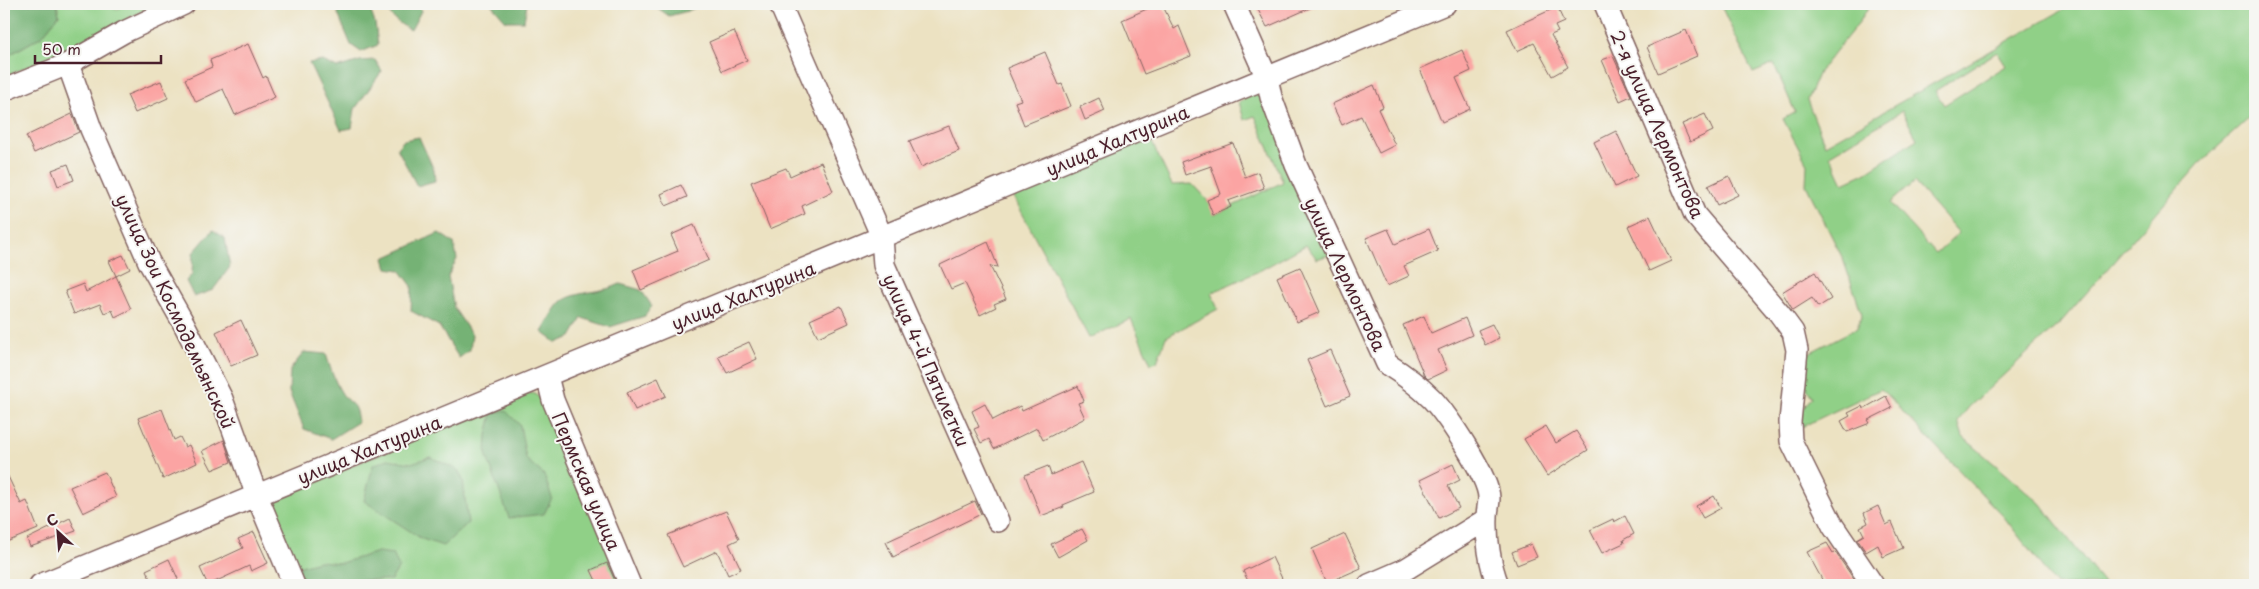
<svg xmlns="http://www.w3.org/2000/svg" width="2259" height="589" viewBox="0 0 2259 589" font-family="'Playpen Sans',sans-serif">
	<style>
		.green { fill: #90d087; stroke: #6d7859; fill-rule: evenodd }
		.forest { fill: #74b274; stroke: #5f6850 }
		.building { fill: #fba4a3 }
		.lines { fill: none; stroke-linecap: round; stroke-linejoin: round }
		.minor-casing { stroke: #836360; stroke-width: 24 }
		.minor { stroke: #fff; stroke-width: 21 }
		.labels { text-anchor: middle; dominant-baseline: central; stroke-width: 4; stroke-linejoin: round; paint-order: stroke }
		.street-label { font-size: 18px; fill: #4a1f2b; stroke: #f6f6f2 }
	</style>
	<rect width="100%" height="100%" fill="#f6f6f2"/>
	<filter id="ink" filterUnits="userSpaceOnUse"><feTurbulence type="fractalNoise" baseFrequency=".02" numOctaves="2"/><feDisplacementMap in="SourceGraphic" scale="10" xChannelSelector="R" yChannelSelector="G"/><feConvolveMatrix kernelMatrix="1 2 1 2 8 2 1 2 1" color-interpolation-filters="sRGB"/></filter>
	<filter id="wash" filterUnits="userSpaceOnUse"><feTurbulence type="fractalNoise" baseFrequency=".0096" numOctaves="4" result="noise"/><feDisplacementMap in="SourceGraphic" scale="20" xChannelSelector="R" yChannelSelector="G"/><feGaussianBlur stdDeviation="1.12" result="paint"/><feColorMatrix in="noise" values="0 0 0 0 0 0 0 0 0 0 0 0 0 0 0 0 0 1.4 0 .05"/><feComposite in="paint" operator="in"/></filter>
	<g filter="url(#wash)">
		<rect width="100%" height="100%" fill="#ece2c2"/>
		<!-- green -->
		<path class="green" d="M57,4H98L118,9L126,4H156L87,40L4,77V58L42,36L59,15Z
			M1720,4H1870L1860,21L1819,72L1807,100L1825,145L2073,4H2255V113L2199,164L2061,322L1969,407L1958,421L1963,437L2040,503L2105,585H2056L2004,517L1881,389L1793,431L1800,412L1812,397L1803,382V356L1857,328L1862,314L1843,259L1806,185L1807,164L1783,119L1795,112L1774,64L1753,73ZM1997,52L2006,66L1944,105L1935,91ZM1902,111L1917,139L1865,173L1843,183L1830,155ZM1914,182L1959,233L1936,254L1890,203Z
			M1252,95H1265L1332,254L1317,259L1306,245L1261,270L1211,293L1218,309L1166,337L1157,362L1151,364L1131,319L1089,338L1012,194L1149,136L1172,185L1192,184L1207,200L1214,215L1283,182L1255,116L1244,120L1239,102Z
			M533,393L546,402L627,585H303L272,503L282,495L520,395Z"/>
		<!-- forest -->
		<path class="forest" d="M4,4H57L59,15L42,36L4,58Z
			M339,4H368L375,23L378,45L361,52L351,45L338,14Z
			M385,4H419L421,11L411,30C399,24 389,17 385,4Z
			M491,4H527L524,21H506Z
			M652,4H703L688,11L669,16Z
			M375,60L382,71L355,109L352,128L341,130L309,63L323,61L337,68L360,61Z
			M419,137L434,170L435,181L417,186L397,148L404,140Z
			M213,230L225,238L230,267L213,290L194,297L186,281L192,274L193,253Z
			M439,233L454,243L457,259L448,276L454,308L472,335L470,350L459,358L439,326L411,311L412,286L400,270L387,268L384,258Z
			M620,284L641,290L652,306L645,316L610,327L582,318L571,337L557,343L542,332C547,324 557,304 564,300C581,290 603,293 620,284Z
			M304,352L326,354C330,367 334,380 341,392C351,408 355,399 358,422L331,439L304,429L289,392L290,370Z
			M505,410L520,425L526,459L544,475L552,498L544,514L509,518L486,454L487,435L492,414Z
			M430,457L458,470L463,480L468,523L443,546L422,539L364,501L373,465L388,459L411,463Z
			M378,552L393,554L399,567L391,580H350L334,585H301L298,572L301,566L319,561L341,563Z"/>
		<g id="blocks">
			<!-- building -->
			<path class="building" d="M1158,4H1162L1174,29L1179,26L1191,56L1144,74L1122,20Z
				M1255,4H1319L1267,27Z
				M1557,7L1564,22L1555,26L1558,32L1551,35L1568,67L1552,76L1534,43L1517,51L1507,30Z
				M1686,30L1697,56L1658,73L1647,47Z
				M734,31L747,60L722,71L709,42Z
				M248,44L263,78L266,76L275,97L235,115L223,89L196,102L185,79L212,67L210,60Z
				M1462,50L1471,71L1456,78L1470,109L1442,122L1420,69Z
				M1045,52L1059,85L1062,84L1071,106L1024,125L1015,102L1021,100L1007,68Z
				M1613,56L1631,96L1620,101L1602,60Z
				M161,81L168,98L135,113L127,95Z
				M1374,85L1383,107L1378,109L1395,145L1379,153L1361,116L1342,125L1332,104Z
				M1099,98L1105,111L1085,120L1080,107Z
				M72,114L79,132L34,153L26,136Z
				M1705,114L1713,131L1690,142L1682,124Z
				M949,126L959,151L921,167L909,141Z
				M1616,131L1637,176L1615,187L1594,142Z
				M1233,143L1245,177L1258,172L1264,188L1228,201L1231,207L1213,215L1207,200L1221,194L1211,166L1185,175L1181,162Z
				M821,162L833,191L802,206L805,214L770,229L751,182L786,168L790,176Z
				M68,164L74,180L58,186L52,170Z
				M1729,176L1738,195L1717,205L1708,186Z
				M681,185L687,197L666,206L661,194Z
				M1650,216L1671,261L1649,271L1628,226Z
				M694,225L709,260L641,290L633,270L678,251L671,235Z
				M1388,229L1395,244L1429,229L1438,251L1404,266L1409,276L1387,286L1366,238Z
				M988,242L998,267L990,266L1006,299L994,304L996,307L980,315L965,283L951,289L940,265Z
				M123,255L130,269L116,276L109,261Z
				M1300,267L1320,312L1297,322L1277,277Z
				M1815,272L1831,299L1818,307L1812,298L1793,310L1782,292Z
				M116,276L131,309L115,317L112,310L104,313L100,304L74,314L65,291L83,284L86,292Z
				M841,306L849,323L818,337L810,320Z
				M1424,316L1431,333L1465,318L1472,335L1438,350L1447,370L1428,379L1424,375L1403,325Z
				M241,320L257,355L231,366L216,332Z
				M1492,324L1499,338L1485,345L1478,330Z
				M749,342L757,359L727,373L718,356Z
				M1330,350L1350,396L1327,406L1307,360Z
				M658,378L666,396L635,410L627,392Z
				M1078,386L1084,401L1078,403L1085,418L1043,440L1037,428L994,449L989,439L981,443L974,429L979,427L972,411L985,404L993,420L1020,406L1022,411Z
				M1886,396L1892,408L1868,420L1870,423L1847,432L1841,421L1850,416L1848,413L1862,406L1863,409Z
				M162,409L174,440L180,437L185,447L189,445L197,463L163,479L138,418Z
				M1546,426L1556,443L1576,431L1588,450L1547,476L1524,439Z
				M224,440L231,462L212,470L202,451Z
				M1081,462L1094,492L1063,505L1064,507L1041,516L1025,475L1048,466L1051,475Z
				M1453,464L1460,480L1448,486L1459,508L1439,518L1420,480Z
				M4,468L21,504L27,501L38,529L4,543Z
				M105,472L116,497L83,513L70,487Z
				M1714,496L1721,508L1703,518L1696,506Z
				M975,501L981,514L893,557L886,542Z
				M1878,506L1886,525L1892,522L1903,548L1883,557L1878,545L1866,552L1857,539L1864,535L1860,527L1868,523L1864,513Z
				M726,511L739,539L729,544L741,569L728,575L717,551L683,567L668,535Z
				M1625,516L1634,534L1623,540L1624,543L1602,553L1590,530L1613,519L1614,522Z
				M70,518L76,531L30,547L27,539Z
				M1082,529L1088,540L1058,557L1051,544Z
				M254,532L268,563L251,571L249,566L208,585L200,568L243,548L238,539Z
				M1345,534L1361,568L1327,583L1312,549Z
				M1827,543L1833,553L1835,552L1858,585H1825L1807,552Z
				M1531,544L1537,557L1517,565L1512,552Z
				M1272,557L1285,585H1250L1243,571Z
				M169,559L178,579L164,585H153L146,570Z
				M607,563L617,585H598L591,570Z"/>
		</g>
	</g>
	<g filter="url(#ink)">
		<use href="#blocks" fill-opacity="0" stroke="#836360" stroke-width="1"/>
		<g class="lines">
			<!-- minor casing -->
			<g class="minor-casing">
				<path id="minor" d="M780,4L882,237L884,265L998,521
					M1234,4L1267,78L1271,97L1296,165L1387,364C1403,374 1418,385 1432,399C1447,415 1489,477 1489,498C1489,504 1487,511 1487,517C1486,539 1490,565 1498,585
					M1605,4L1695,215L1779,313L1793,332L1797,350L1790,422L1791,441L1833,526L1873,585
					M68,64L91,129L149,262L184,324L222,399L257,496L294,585
					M4,90L68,64L124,32L184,4
					M547,376L553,400L630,585
					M40,585L1445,4
					M1369,585L1406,569L1487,519"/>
			</g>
			<!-- minor -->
			<use href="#minor" class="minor"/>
		</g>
	</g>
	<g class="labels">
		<!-- street labels -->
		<g class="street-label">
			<text transform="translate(1658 124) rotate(66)">2-я улица Лермонтова</text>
			<text transform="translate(1117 140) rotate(-23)">улица Халтурина</text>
			<text transform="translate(1346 274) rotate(65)">улица Лермонтова</text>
			<text transform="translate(743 295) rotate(-22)">улица Халтурина</text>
			<text transform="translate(176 311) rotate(65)">улица Зои Космодемьянской</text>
			<text transform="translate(927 360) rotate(66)">улица 4-й Пятилетки</text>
			<text transform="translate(369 449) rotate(-22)">улица Халтурина</text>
			<text transform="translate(587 481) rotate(67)">Пермская улица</text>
		</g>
	</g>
	<!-- margin -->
	<rect width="2259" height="589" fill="none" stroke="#f6f6f2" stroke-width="20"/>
	<!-- north arrow -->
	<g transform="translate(58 532) rotate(334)" stroke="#f6f6f2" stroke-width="4" paint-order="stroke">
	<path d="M0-4L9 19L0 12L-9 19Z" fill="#4a1f2b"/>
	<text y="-8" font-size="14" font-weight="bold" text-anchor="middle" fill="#4a1f2b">С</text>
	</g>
	<!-- scale -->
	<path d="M35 55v8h126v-8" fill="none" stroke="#4a1f2b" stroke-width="2.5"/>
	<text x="42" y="55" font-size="15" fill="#4a1f2b" stroke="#f6f6f2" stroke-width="4" paint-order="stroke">50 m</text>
</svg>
